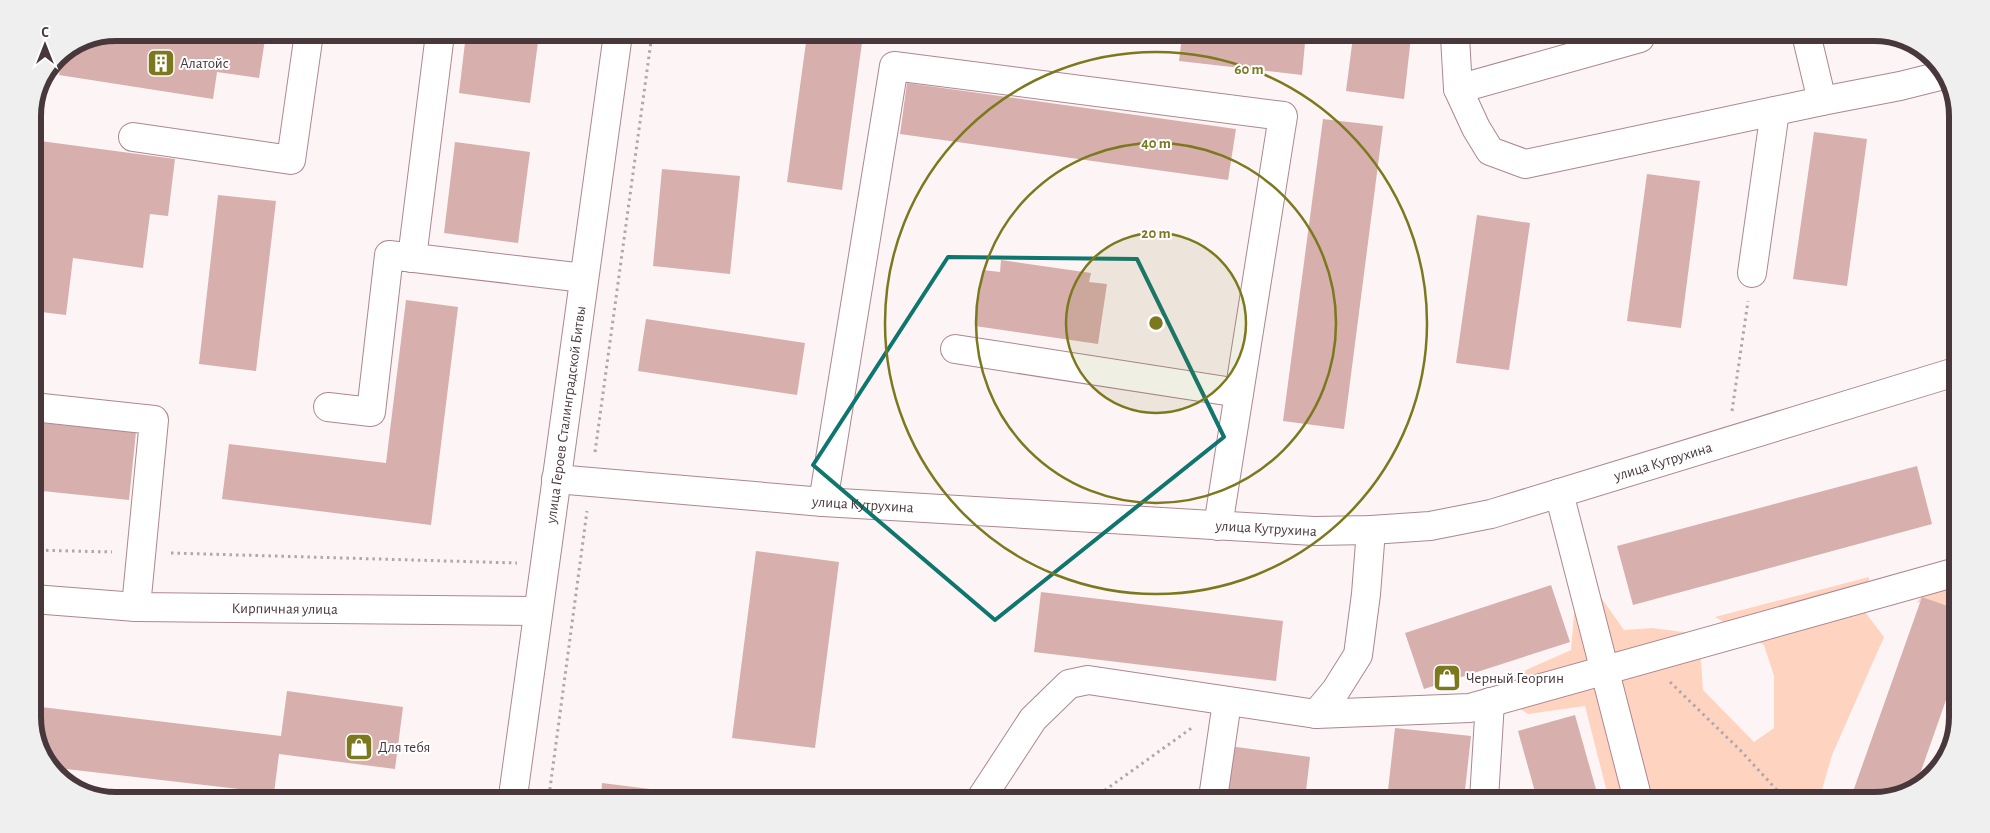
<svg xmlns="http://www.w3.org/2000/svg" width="1990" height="833" viewBox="0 0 1990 833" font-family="'Alegreya Sans',sans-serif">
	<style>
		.green { fill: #fed4c1 }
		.building { fill: #d7afac }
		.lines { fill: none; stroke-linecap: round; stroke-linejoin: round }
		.minor-casing { stroke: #ad8790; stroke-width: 30 }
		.path { stroke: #b2a6a9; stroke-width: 3; stroke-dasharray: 2.5 4; stroke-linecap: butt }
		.minor { stroke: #fff; stroke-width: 28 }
		.marked { fill: none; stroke: #0f766e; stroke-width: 4; stroke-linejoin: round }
		.ring { fill: none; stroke: #7b781e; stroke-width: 2.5 }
		.labels { text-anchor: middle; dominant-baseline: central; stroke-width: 4; stroke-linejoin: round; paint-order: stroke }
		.poi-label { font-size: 15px; fill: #48383c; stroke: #fff; text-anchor: start }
		.street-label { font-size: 15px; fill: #48383c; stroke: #fff }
		.rim { fill: none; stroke: #48383c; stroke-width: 6 }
		.centre { fill: #7b781e; stroke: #fff; stroke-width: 2.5 }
		.ring-label { font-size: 15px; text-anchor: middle; font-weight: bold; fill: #7b781e; stroke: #fff; stroke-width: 4; stroke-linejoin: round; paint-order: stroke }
	</style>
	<rect width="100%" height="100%" fill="#fdf4f6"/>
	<!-- green -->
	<path class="green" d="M1953,563V612L1917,602Z
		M1869,577V597L1865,612L1884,637L1832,755L1819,800H1609L1585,706L1528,714L1506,699L1526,670L1571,650L1575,602L1597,592L1624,630L1652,628L1699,634L1703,690L1754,742L1774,728V676L1764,645L1715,617Z"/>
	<!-- building -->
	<path class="building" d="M116,32L266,33L259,78L217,72L213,99L59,75L62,54L84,39Z
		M466,34H539L530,103L459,93Z
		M807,35H863L842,190L787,182Z
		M1182,36H1245L1305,43L1302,75L1179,61Z
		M1353,37H1411L1404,99L1346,91Z
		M907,83L1236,129L1228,180L900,134Z
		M1323,119L1383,126L1344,429L1283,421Z
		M1814,132L1867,139L1847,286L1793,279Z
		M33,140L175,159L168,216L150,214L143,268L73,258L66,315L33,311Z
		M455,142L530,152L518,243L444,233Z
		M662,169L740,176L730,274L653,266Z
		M1647,174L1700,181L1681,328L1627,321Z
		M218,195L276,201L256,371L199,364Z
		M1477,215L1530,223L1509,370L1456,363Z
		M1001,260L1091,273L1089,282L1107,284L1098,344L975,326L983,270L1000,272Z
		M406,300L458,307L431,525L222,499L229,444L386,463Z
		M646,319L805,343L797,395L638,371Z
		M33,422L136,432L129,500L33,490Z
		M1917,466L1932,524L1633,605L1617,546Z
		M756,551L839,562L815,748L732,738Z
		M1551,585L1570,642L1424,689L1405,633Z
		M1041,592L1283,621L1276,681L1034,652Z
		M1922,597L1953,608L1952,683L1915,788L1874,800H1850Z
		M287,691L403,707L395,769L279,754L274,793L49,767L33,722V706L281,736Z
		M1575,715L1599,800L1537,799L1518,731Z
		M1395,728L1471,736L1464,799H1387Z
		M1229,746L1310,757L1305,799L1222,798Z
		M602,783L666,791L665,796H601Z"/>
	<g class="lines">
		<!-- minor casing -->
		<g class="minor-casing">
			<g id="minor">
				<path d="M1455,37L1458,89L1640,38"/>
				<path d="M1458,89L1476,128L1490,151L1525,164L1822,101L1807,38"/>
				<path d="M1822,101L1900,86L1944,75"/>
				<path d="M133,137L291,160L309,33"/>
				<path d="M412,258L440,34"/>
				<path d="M1752,273L1775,111"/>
				<path d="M955,349L1239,393"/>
				<path d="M33,407L154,420L136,607"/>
				<path d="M328,407L371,412L389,255L584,278"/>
				<path id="s1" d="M556,479L823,502L1314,531L1371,530L1430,526L1491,514L1955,372"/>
				<path d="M1559,493L1638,800"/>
				<path d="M823,502L894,66L1283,116L1218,526"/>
				<path id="s2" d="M33,599L136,607L538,611"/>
				<path d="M1316,714L1470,708L1953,573"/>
				<path id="s3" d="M513,796L618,34"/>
				<path d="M982,797L1033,719L1069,684L1088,680L1316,714L1336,690L1358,655L1366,594L1371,530"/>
				<path d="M1213,798L1227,702"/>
				<path d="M1484,799L1490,702"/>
			</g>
		</g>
		<!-- path -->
		<path class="path" d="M1732,411L1748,301
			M595,452L652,34
			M33,550L112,552
			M171,553L517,563
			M1670,682L1740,750L1786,800
			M549,796L587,511
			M1094,798L1193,727
			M1107,798L1108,788"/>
		<!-- minor -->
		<use href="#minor" class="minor"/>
	</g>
	<!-- marked area -->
	<path class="marked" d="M948,257L1137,259L1224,437L995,620L813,465Z"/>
	<!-- distance rings -->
	<circle cx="1156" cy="323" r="90" fill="#7b781e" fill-opacity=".12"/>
	<g class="ring">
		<circle cx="1156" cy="323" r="90"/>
		<circle cx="1156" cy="323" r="180"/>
		<circle cx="1156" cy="323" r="271"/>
	</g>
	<!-- icons -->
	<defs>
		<g id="building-square" transform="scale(1.4375)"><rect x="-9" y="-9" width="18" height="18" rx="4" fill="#7b781e" stroke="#fff"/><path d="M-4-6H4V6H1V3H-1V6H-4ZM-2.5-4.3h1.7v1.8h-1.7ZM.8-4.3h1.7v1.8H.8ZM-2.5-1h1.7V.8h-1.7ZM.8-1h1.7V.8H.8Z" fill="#fff"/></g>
		<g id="shop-square" transform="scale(1.4375)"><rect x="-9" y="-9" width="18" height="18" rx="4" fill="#7b781e" stroke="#fff"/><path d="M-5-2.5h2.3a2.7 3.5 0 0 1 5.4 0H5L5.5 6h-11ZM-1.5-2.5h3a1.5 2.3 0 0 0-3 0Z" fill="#fff"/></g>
	</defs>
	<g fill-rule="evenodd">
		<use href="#building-square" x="161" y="63"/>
		<use href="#shop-square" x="1447" y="678"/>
		<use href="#shop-square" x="359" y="747"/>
	</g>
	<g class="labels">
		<!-- poi labels -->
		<g class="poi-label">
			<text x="180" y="63">Алатойс</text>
			<text x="1466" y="678">Черный Георгин</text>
			<text x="378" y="747">Для тебя</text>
		</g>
		<!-- street labels -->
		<g class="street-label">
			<text stroke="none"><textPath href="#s3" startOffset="385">улица Героев Сталинградской Битвы</textPath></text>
			<text stroke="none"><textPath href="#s1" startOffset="1118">улица Кутрухина</textPath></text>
			<text stroke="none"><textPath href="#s1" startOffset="308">улица Кутрухина</textPath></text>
			<text stroke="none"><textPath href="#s1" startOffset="712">улица Кутрухина</textPath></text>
			<text stroke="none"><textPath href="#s2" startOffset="252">Кирпичная улица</textPath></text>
		</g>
	</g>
	<!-- crop -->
	<path d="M0 0H1990V833H0ZM116 41H1874A75 75 0 0 1 1949 116V717A75 75 0 0 1 1874 792H116A75 75 0 0 1 41 717V116A75 75 0 0 1 116 41Z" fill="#f0efef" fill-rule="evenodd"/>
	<path class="rim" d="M116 41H1874A75 75 0 0 1 1949 116V717A75 75 0 0 1 1874 792H116A75 75 0 0 1 41 717V116A75 75 0 0 1 116 41Z"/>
	<circle cx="1156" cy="323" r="8" class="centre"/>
	<g class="ring-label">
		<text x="1249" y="74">60 m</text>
		<text x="1156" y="148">40 m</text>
		<text x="1156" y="238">20 m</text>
	</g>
	<!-- north arrow -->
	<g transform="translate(45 45)" stroke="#ffffff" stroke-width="4" paint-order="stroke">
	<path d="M0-4L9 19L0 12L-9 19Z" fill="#48383c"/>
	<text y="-8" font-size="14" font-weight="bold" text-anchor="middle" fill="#48383c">С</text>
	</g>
</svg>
